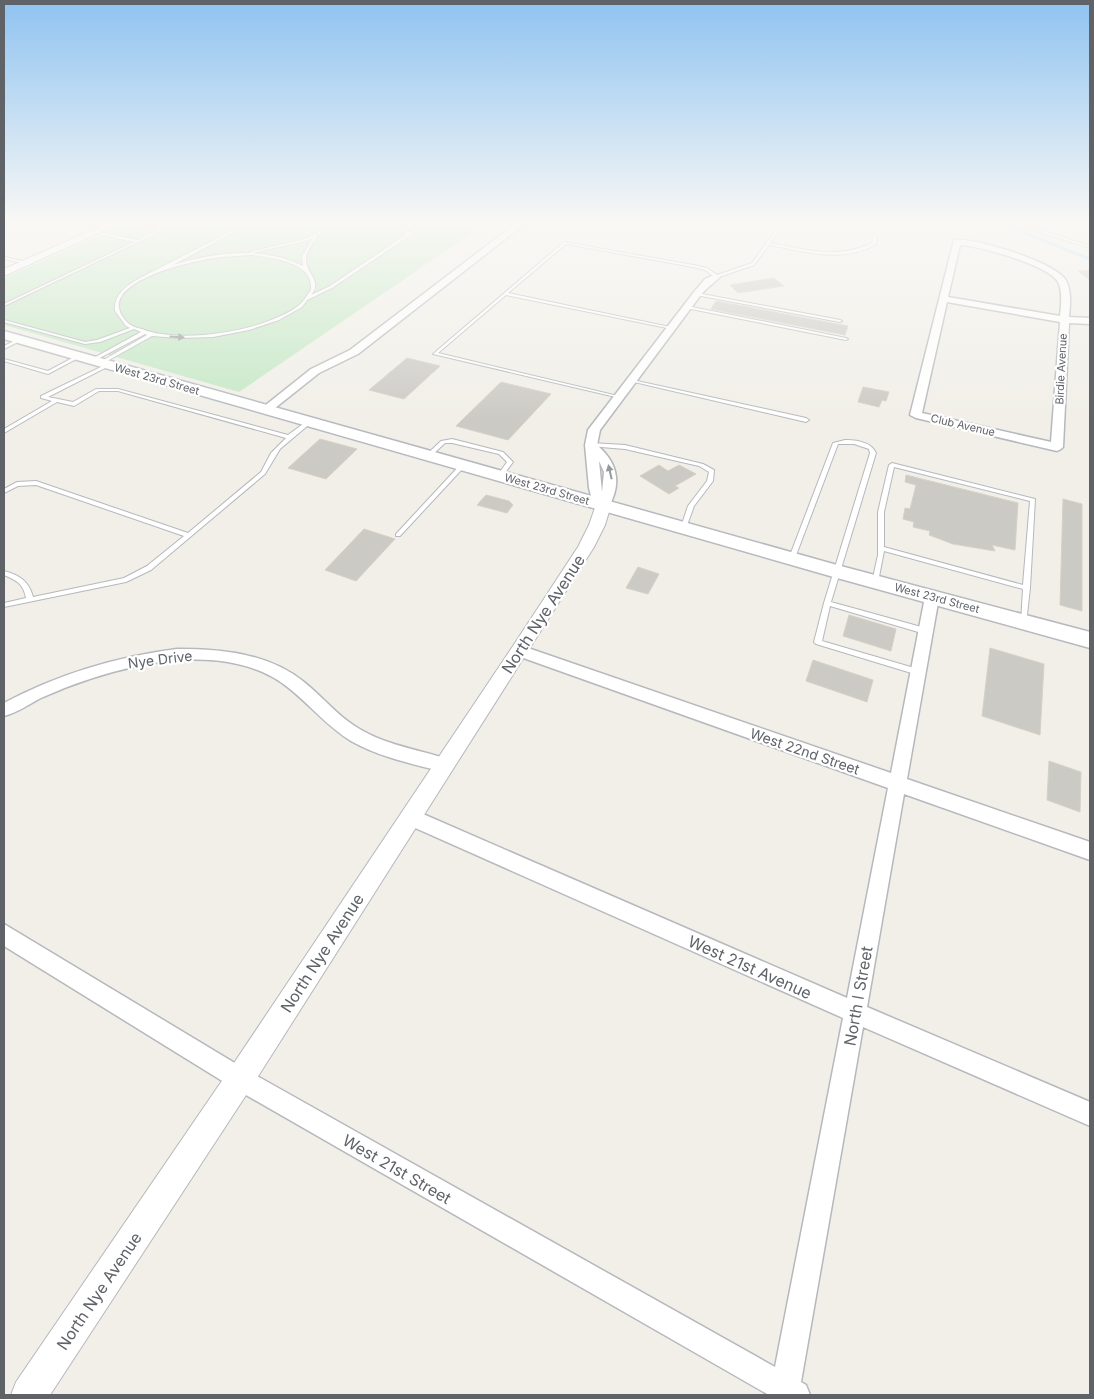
<svg xmlns="http://www.w3.org/2000/svg" width="1094" height="1399" viewBox="0 0 1094 1399" font-family="Inter,sans-serif">
	<style>
		.green { fill: #c5e8c5 }
		.lines { fill: none; stroke-linecap: round; stroke-linejoin: round }
		.stream { stroke: #aadaff; stroke-width: 3 }
		.building { fill: #cccac5; stroke: #d6d1c6 }
		.service-casing { stroke: #b5b8bc; stroke-width: 2 }
		.minor-casing { stroke: #b5b8bc; stroke-width: 3 }
		.tertiary-casing { stroke: #b5b8bc; stroke-width: 2 }
		.secondary-casing { stroke: #b6babf; stroke-width: 3 }
		.service { fill: #fff; fill-rule: evenodd }
		.minor { fill: #fff; fill-rule: evenodd }
		.tertiary { fill: #fff; fill-rule: evenodd }
		.secondary { fill: #fff; fill-rule: evenodd }
		.oneway { fill: #979a9d }
		.labels { text-anchor: middle; dominant-baseline: central; stroke-width: 4.5; stroke-linejoin: round; paint-order: stroke }
		.far-street-label { font-size: 11px; fill: #5f6368; stroke: #fff }
		.street-label { font-size: 14px; fill: #5f6368; stroke: #fff }
		.near-street-label { font-size: 16px; fill: #5f6368; stroke: #fff }
	</style>
	<rect width="100%" height="100%" fill="#f1efe8"/>
	<!-- green -->
	<path class="green" d="M126,224H485L239,392L4,325V278Z"/>
	<g class="lines">
		<!-- stream -->
		<path class="stream" d="M1002,224L1090,259"/>
	</g>
	<!-- building -->
	<path class="building" d="M144,224H159L140,233L129,230Z
		M1090,270V280L1078,271Z
		M774,278L784,286L738,293L730,285Z
		M716,301L848,326L845,335L711,309Z
		M407,358L440,366L404,399L369,390Z
		M501,382L551,394L508,440L456,426Z
		M863,387L889,392L886,401L882,400L879,407L858,402Z
		M320,439L357,449L326,479L288,468Z
		M659,465L668,471L679,465L696,474L675,486L679,488L669,494L640,476Z
		M906,475L1018,503L1015,550L992,545L995,551L953,544L929,535L930,531L913,527L914,522L903,519L905,508L910,509L916,485L905,482Z
		M486,495L509,501L513,505L507,513L477,505Z
		M1063,499L1082,504V611L1060,605Z
		M364,529L395,539L356,581L325,570Z
		M638,567L659,574L648,594L626,588Z
		M849,615L896,629L891,651L843,636Z
		M990,648L1044,664L1040,735L982,716Z
		M813,660L873,680L867,702L806,681Z
		M1049,761L1081,772L1080,812L1047,800Z"/>
	<g class="lines">
		<!-- service casing -->
		<g class="service-casing">
			<path id="service" d="M171,224H176L4,306V304L134,242L94,233V231L137,240Z
				M245,224H249L173,265C215,252 263,246 303,266L302,256L313,238L306,241L252,253L250,252L305,239L335,224H339L316,236L317,237C313,243 306,252 306,259C306,275 323,280 311,295L330,286L404,236L407,224H411L408,233L423,224H427L332,288L307,300L302,307L279,320L249,330L213,337L179,338L152,336L102,364H100V362L147,335L145,334L92,362H90V360L141,332L134,329L100,342L85,344L4,322V320L85,342L97,340L130,328L126,326L115,311C113,295 127,285 140,278ZM253,255C273,258 314,262 311,290C307,295 304,301 299,305C294,310 283,315 276,318C243,333 176,343 142,329C137,328 131,326 128,323C88,284 191,261 215,258C228,256 240,256 253,255Z
				M780,224H784L770,243C805,249 838,260 872,243L873,235L875,234L877,235L876,244C844,264 803,251 769,245L754,265L716,278L705,270L693,267L566,244L508,293L670,327H672V329L506,295L438,353L618,396H620V398L433,354L564,242L693,265L707,268L717,275L752,263Z
				M1023,224H1028L1041,230L1090,246V248L1039,232Z
				M4,257L27,262L29,263L27,264L4,259Z
				M697,293L840,320L842,321L840,322L696,295L695,294Z
				M687,306L846,338L848,339L846,340L686,308L685,307Z
				M18,339L22,340L4,349V346Z
				M76,356L80,357L48,374L4,361V359L48,371Z
				M107,364L109,365V366L48,397L73,402L96,389H118L288,435L307,421L312,422L280,449L265,474L151,570L126,582L4,607V603L26,598C23,583 17,581 4,575V571C19,575 29,581 33,597L124,578L147,566L184,536L36,485L18,486L4,493V489L17,482L36,481L188,533L261,472L271,453L286,438L118,391H99L74,406L57,402L4,433V429L52,401L41,398V396Z
				M628,379L806,418L809,420L806,422L630,381H628Z
				M452,439L503,452L513,462L502,477L500,478L497,476L507,462L499,454L452,443H445L430,457L425,456L441,441Z
				M845,440C857,440 871,442 876,453L831,602L925,628L928,631L925,634L830,606L822,641L921,670L922,672L918,675L816,644L814,642L824,603L870,453L869,449L854,444H838L795,558L792,560L789,558L833,443Z
				M591,443L625,445L703,464L714,470L713,481L694,506L686,528L684,529L681,527L688,506L707,481L709,472L699,466L625,449L589,446V444Z
				M463,463L465,464V466L400,536H396V534L461,464Z
				M892,463L1035,499L1030,588L1026,624H1022L1021,622L1023,589L884,551L878,582L875,584H873L872,582L878,555V512L889,465ZM894,467L1030,501L1023,585L884,547V512Z"/>
		</g>
		<!-- minor casing -->
		<g class="minor-casing">
			<path id="minor" d="M515,224L522,226L358,354L319,373L270,412H262L260,410L262,408L311,369L350,350Z
				M954,240C975,237 1053,262 1065,279C1072,289 1070,306 1069,317L1090,318V324L1069,323L1063,447L1061,449L1057,451L916,418L910,415ZM960,245C980,246 1048,265 1058,282C1063,291 1061,306 1060,316L948,297ZM947,302L1060,322L1051,442L922,413Z
				M716,274L720,277C713,284 707,287 700,296L600,430L597,445C618,463 622,484 608,508H598L591,496L589,488L585,445L588,430L694,292L705,279ZM599,461L604,472L602,492Z
				M932,592L937,593L939,597L907,779L1090,842V860L904,794L867,1007L1090,1102V1126L863,1027L801,1382L806,1385L810,1395H769L232,1087L4,946V924L248,1071L775,1367L843,1018L404,823L401,817L404,811L410,809L416,811L847,998L888,788L515,655L512,651L515,647L520,645L525,647L891,773L925,597L927,593Z
				M177,649C222,649 268,653 304,682C324,698 340,719 363,731C390,746 421,750 450,760L453,765L450,770L444,772C413,764 379,757 351,741C328,727 311,706 290,689C249,655 188,655 138,666C104,673 72,684 41,698C29,704 17,713 4,716V703C59,674 115,657 177,649Z"/>
		</g>
		<!-- tertiary casing -->
		<g class="tertiary-casing">
			<path id="tertiary" d="M106,224H118L4,276V269Z
				M603,500L609,502L611,505L605,525L594,547L250,1089L50,1395H11L16,1382L230,1069L513,646L578,547L589,525L597,502Z"/>
		</g>
		<!-- secondary casing -->
		<g class="secondary-casing">
			<path id="secondary" d="M4,331L837,565L1090,632V648L830,576L4,339Z"/>
		</g>
		<!-- service -->
		<use href="#service" class="service"/>
		<!-- minor -->
		<use href="#minor" class="minor"/>
		<!-- tertiary -->
		<use href="#tertiary" class="tertiary"/>
		<!-- secondary -->
		<use href="#secondary" class="secondary"/>
	</g>
	<!-- one-way arrows -->
	<defs><path id="oneway-solid" d="M-6-.8H1V-3.2L6.5 0L1 3.2V.8H-6Z" transform="scale(1.25)"/></defs>
	<g class="oneway">
		<use href="#oneway-solid" transform="translate(177 337) rotate(3)"/>
		<use href="#oneway-solid" transform="translate(610 472) rotate(-103)"/>
	</g>
	<!-- sky -->
	<linearGradient id="sky" x2="0" y2="1"><stop stop-color="#8fc3f1"/><stop offset="0.53" stop-color="#f9f8f5"/><stop offset="1" stop-color="#f9f8f5" stop-opacity="0"/></linearGradient>
	<rect width="1094" height="420" fill="url(#sky)"/>
	<g class="labels">
		<!-- far-street labels -->
		<g class="far-street-label">
			<text transform="translate(1061 369) rotate(-87)">Birdie Avenue</text>
			<text transform="translate(157 379) rotate(16)">West 23rd Street</text>
			<text transform="translate(963 425) rotate(13)">Club Avenue</text>
			<text transform="translate(547 489) rotate(16)">West 23rd Street</text>
			<text transform="translate(937 598) rotate(15)">West 23rd Street</text>
		</g>
		<!-- street labels -->
		<g class="street-label">
			<text transform="translate(160 659) rotate(-7)">Nye Drive</text>
			<text transform="translate(805 751) rotate(19)">West 22nd Street</text>
		</g>
		<!-- near-street labels -->
		<g class="near-street-label">
			<text transform="translate(543 614) rotate(-57)">North Nye Avenue</text>
			<text transform="translate(322 953) rotate(-57)">North Nye Avenue</text>
			<text transform="translate(750 967) rotate(24)">West 21st Avenue</text>
			<text transform="translate(858 996) rotate(-80)">North I Street</text>
			<text transform="translate(397 1169) rotate(30)">West 21st Street</text>
			<text transform="translate(99 1291) rotate(-56)">North Nye Avenue</text>
		</g>
	</g>
	<!-- border -->
	<rect width="1094" height="1399" fill="none" stroke="#5f6368" stroke-width="10"/>
</svg>
